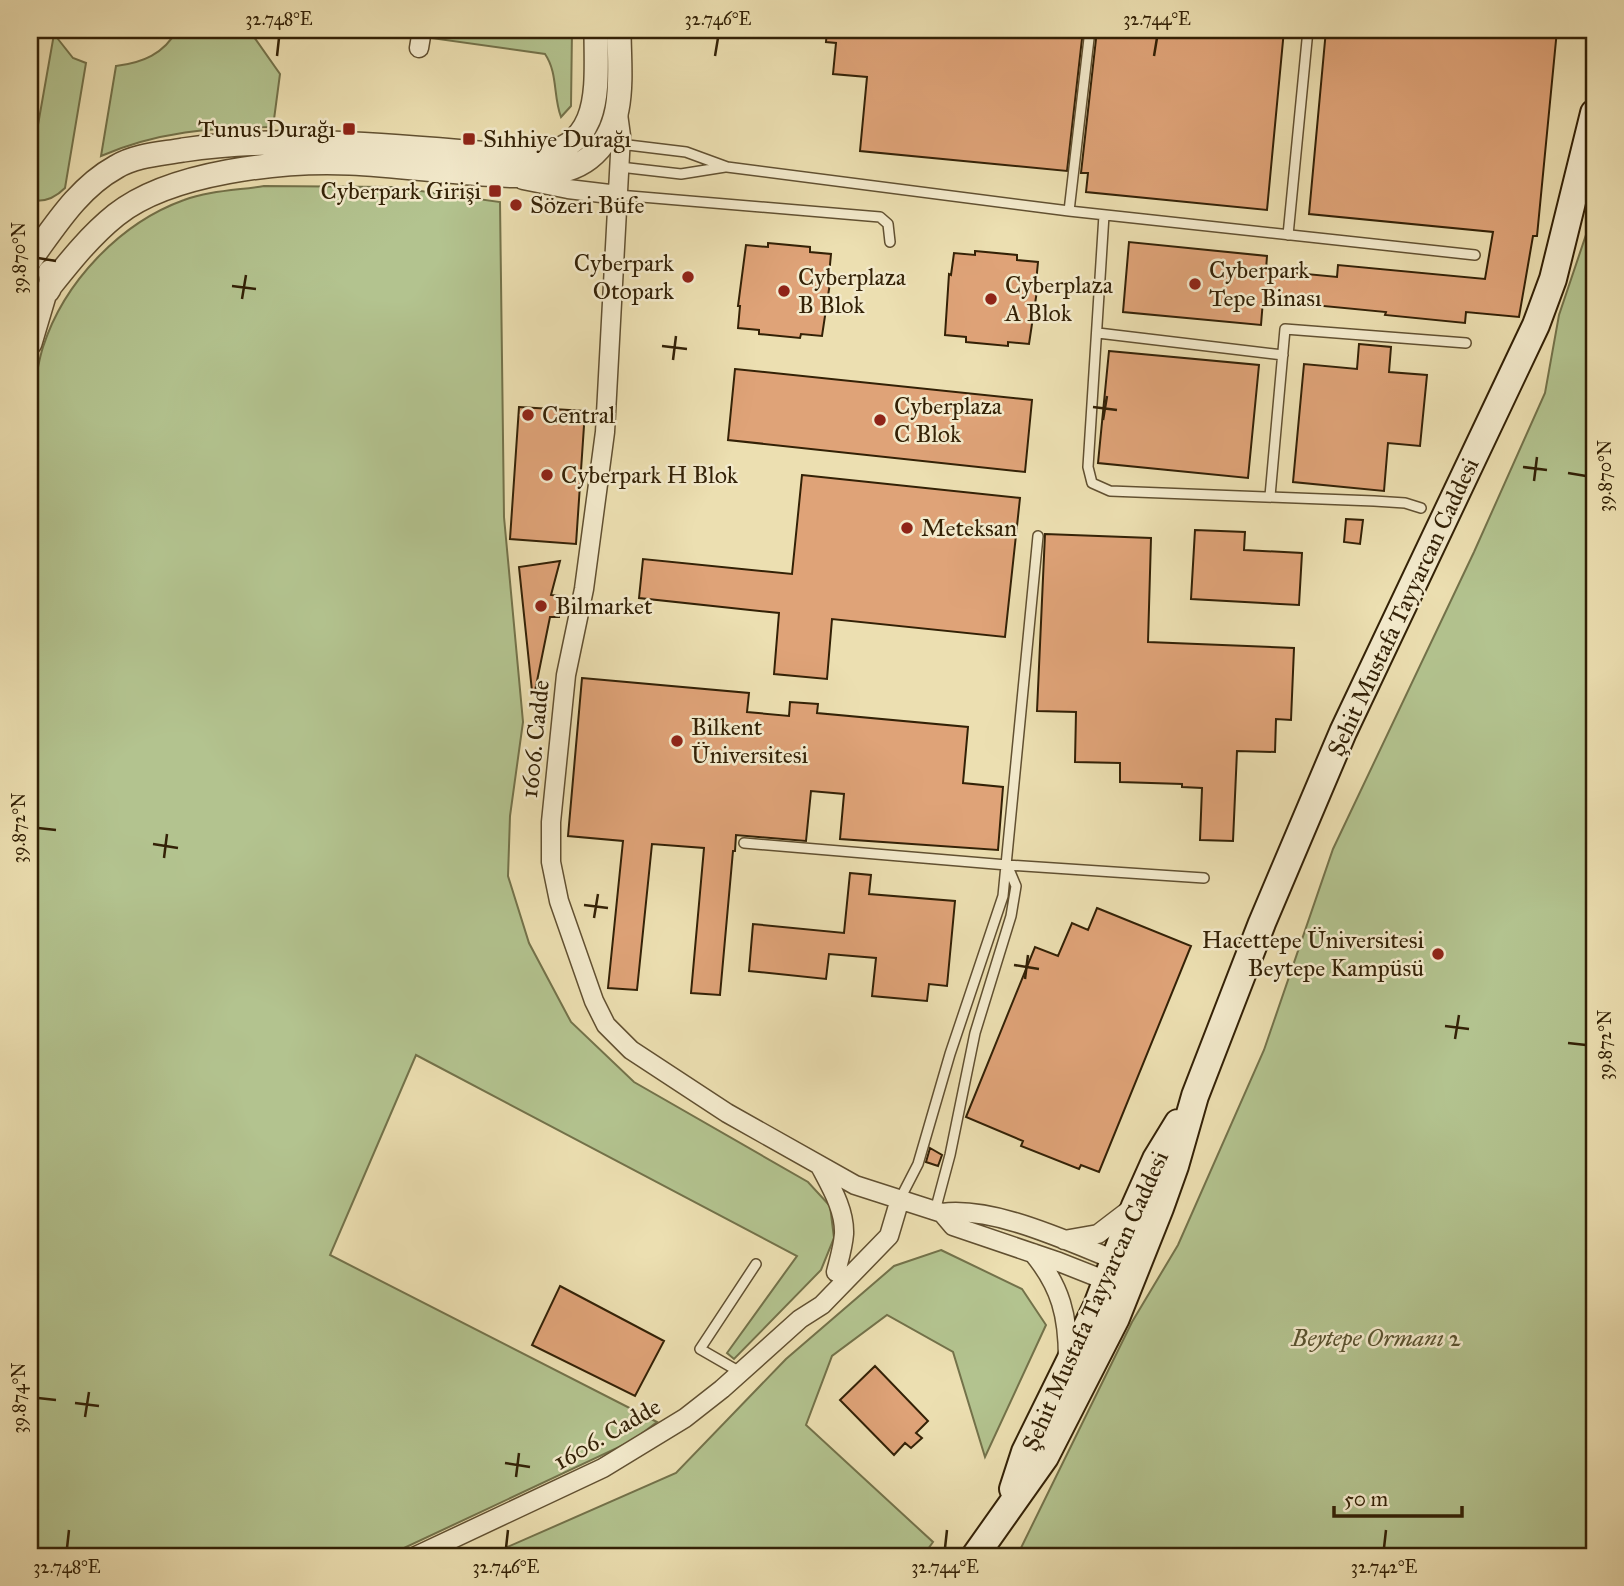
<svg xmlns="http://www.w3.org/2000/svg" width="1624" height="1586" viewBox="0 0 1624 1586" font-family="'IM FELL Great Primer',serif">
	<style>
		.green { fill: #b3c38f; stroke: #73724a; stroke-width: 2 }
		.building { fill: #dfa378; stroke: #332106; stroke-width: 2 }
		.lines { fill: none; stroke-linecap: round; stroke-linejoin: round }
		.service-casing { stroke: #615031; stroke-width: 12 }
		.minor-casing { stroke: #615031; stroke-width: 21 }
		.tertiary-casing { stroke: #615031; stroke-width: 26 }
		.secondary-casing { stroke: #332106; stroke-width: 30 }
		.service { stroke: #f3eacc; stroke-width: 9 }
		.minor { stroke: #f3eacc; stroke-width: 18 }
		.tertiary { stroke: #f3eacc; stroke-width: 23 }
		.secondary { stroke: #f3eacc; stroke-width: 26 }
		.ticks { fill: none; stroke: #332106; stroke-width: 2.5 }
		.poi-dot { fill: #8f2418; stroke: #f3eacc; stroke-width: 2.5 }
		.labels { text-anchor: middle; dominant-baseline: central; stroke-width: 5; stroke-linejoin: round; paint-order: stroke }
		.poi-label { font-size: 24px; fill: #332106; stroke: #f3eacc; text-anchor: start }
		.street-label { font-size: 24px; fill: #332106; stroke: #f3eacc }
		.park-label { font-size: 24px; font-style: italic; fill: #59522f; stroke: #f3eacc }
		.neatline { fill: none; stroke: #332106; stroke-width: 2.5 }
		.ticks-label { font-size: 18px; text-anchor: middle; fill: #332106 }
	</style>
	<rect width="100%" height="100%" fill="#ecdfb1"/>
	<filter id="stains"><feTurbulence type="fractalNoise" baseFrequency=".00286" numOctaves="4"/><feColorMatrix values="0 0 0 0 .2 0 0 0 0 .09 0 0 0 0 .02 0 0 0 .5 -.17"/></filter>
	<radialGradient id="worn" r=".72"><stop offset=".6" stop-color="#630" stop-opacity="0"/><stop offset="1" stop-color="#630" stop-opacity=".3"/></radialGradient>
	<!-- green -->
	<path class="green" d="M177,30H249L280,74L273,127C213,127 156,132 101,156L116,66C142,63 164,54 177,30Z
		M433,30H572L571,106L561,117C553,96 558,73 545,54L431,38Z
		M54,34L73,58L86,63L65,188C55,198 44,203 30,200V170Z
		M264,186L392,187L500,202L504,517L523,722L510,816L508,876L529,943L571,1022L634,1082L808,1182L830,1206L834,1238L821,1270L734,1359L727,1353L797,1256L416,1055L330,1255L657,1422L632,1441L387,1556H30V416C34,394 36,369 43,347C64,282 120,223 184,200C207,191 239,190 264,186Z
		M1594,211V1556H1017L1132,1322L1178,1245L1264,1050L1333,849L1474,552L1545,393L1559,315Z
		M941,1250L1022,1289L1046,1325L985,1457L953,1352L887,1315L832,1356L806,1425L933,1542L923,1556H487L676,1473L786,1359L894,1266Z"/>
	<!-- building -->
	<path class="building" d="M827,30H1083L1067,171L860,151L867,77L833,74L836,43L826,42Z
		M1097,30H1284L1267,210L1086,192L1088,173H1081Z
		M1326,30H1557L1537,236H1533L1519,317L1466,312L1465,323L1385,315L1386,312L1263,300L1261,325L1123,312L1129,242L1267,256L1266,270L1337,277L1338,265L1485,279L1493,232L1309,214Z
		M768,243L810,247V252L831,254L829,275L831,276L822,336L801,334L800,338L759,334V330L738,328L740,306H738L746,245L768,247Z
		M975,251L1017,255V260L1038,262L1036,283L1038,284L1029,344L1008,342V346L966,342V337L945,335L949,274L951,275L954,253L975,255Z
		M1359,344L1391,347L1389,372L1427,375L1420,446L1388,443L1384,491L1293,482L1304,364L1357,369Z
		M1109,351L1259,365L1248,478L1098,463Z
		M735,369L1032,400L1025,472L728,440Z
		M519,407L585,411L576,544L510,539Z
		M802,475L1020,498L1005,637L832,619L827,679L774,674L779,613L639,598L643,559L792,574Z
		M1346,519L1363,520L1360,544L1344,542Z
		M1195,530L1245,532L1244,550L1302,553L1299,605L1191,599Z
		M1045,534L1151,538L1148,642L1294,648L1291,720L1276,719L1275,752L1237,751L1233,841L1200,840L1202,788L1182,787V784L1120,782V763L1075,762L1076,712L1037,711Z
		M560,561L551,595L559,596V617H550L535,691H532L519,567Z
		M582,678L749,693L747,712L789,716L790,702L818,704L817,713L968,727L963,783L1003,787L998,850L840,839L844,794L811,791L806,841L736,835L735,851H733L720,995L691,993L704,848L652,844L637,990L608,988L623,841L568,836Z
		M850,873L871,875L869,894L955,901L947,986L929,984L927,1001L872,996L876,958L829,954L826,979L749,971L753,924L844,933Z
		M1097,908L1191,946L1099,1172L1081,1165L1079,1169L1021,1146L1023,1141L966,1117L1035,947L1058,956L1072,923L1088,930Z
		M930,1148L942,1155L938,1166L926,1162Z
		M560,1286L664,1341L635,1396L532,1345Z
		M875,1366L928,1421L916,1433L922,1438L911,1448L905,1443L894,1455L840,1400Z"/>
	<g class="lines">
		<!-- service casing -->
		<g class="service-casing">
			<path id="service" d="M620,144L686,152L727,167L1069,211L1475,255
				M620,167L681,174L725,167
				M618,195L880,217L888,224L890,242
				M1069,211L1090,30
				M1104,215L1088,467L1092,483L1110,491L1374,501L1405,503L1421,508
				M1288,235L1308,30
				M1098,333L1283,355
				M1270,496L1285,329L1466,343
				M744,843L1007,865L1204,878
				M900,1199L918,1164L950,1054L1003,896L1038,536
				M935,1211L950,1155L975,1033L1011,916L1016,886L1008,867
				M740,1372L700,1349L756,1264"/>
		</g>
		<!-- minor casing -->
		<g class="minor-casing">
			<path id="minor" d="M419,48L422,30
				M618,114L621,136L605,432L584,589L566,675L551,822V862L559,901L594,1001L606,1025L631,1050L727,1113L855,1185L942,1213C993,1206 1067,1241 1115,1260
				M523,180L568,189L618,195
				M820,1166C831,1187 845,1210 844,1234C843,1247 839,1260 836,1272
				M942,1213L953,1226L1059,1262L1107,1281
				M1064,1240L1098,1234L1132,1208
				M1033,1253C1061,1287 1068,1316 1068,1359
				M416,1556L603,1468L685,1418L722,1389L800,1319L822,1305L889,1236L900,1199"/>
		</g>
		<!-- tertiary casing -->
		<g class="tertiary-casing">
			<path id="tertiary" d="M30,260C55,226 78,188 116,167C136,155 161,154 183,150C300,133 414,149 530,157C605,149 596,88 596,30
				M51,285C71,260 91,235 116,215C170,172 282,160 350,163C390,165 431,170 471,173C505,176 560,181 589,158C628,128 619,73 619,30
				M30,299C46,298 54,288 50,272
				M30,343L44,296"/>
		</g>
		<!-- secondary casing -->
		<g class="secondary-casing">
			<path id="secondary" d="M1013,1489L1025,1452L1096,1308L1135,1206L1156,1159L1178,1123
				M975,1556L1045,1457L1116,1318L1160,1208L1175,1166L1195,1096L1262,923L1343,732L1536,325L1553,279L1594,113"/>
		</g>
		<!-- service -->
		<use href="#service" class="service"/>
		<!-- minor -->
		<use href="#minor" class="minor"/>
		<!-- tertiary -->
		<use href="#tertiary" class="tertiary"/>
		<!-- secondary -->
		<use href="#secondary" class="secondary"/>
	</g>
	<!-- ticks -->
	<path class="ticks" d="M277,56L279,38M715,56L718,38M1154,56L1157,38M38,258L56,261M232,286L256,289M242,299L246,275M662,346L687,349M673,360L676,336M1093,407L1117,410M1103,420L1107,396M1523,467L1547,470M1568,473L1586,476M1534,481L1537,457M38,828L56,830M153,844L178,848M164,858L167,834M584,905L608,908M594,918L598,894M1014,965L1039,969M1025,979L1028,955M1445,1026L1469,1029M1455,1039L1459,1015M1568,1043L1586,1045M38,1398L56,1400M75,1403L99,1406M85,1417L89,1392M505,1463L530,1467M516,1477L519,1453M67,1548L69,1530M506,1548L508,1530M945,1548L947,1530M1384,1548L1386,1530"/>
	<!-- markers -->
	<g class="poi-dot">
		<rect x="342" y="122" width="14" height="14" rx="3.5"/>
		<rect x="462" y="132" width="14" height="14" rx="3.5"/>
		<rect x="488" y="184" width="14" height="14" rx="3.5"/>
		<circle cx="516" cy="205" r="7"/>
		<circle cx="688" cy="277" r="7"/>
		<circle cx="1195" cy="284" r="7"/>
		<circle cx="784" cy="291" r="7"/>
		<circle cx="991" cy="299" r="7"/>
		<circle cx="528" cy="415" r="7"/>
		<circle cx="880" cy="420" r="7"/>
		<circle cx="547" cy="475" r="7"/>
		<circle cx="907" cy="528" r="7"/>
		<circle cx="541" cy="606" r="7"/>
		<circle cx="677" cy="741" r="7"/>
		<circle cx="1438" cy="954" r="7"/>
	</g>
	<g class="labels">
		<!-- poi labels -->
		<g class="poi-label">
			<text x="335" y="129" text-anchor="end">Tunus Durağı</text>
			<text x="483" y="139">Sıhhiye Durağı</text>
			<text x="481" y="191" text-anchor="end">Cyberpark Girişi</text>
			<text x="530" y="205">Sözeri Büfe</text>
			<text x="674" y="263" text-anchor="end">Cyberpark<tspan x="674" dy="28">Otopark</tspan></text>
			<text x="1209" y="270">Cyberpark<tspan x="1209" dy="28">Tepe Binası</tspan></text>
			<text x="798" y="277">Cyberplaza<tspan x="798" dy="28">B Blok</tspan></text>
			<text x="1005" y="285">Cyberplaza<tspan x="1005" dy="28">A Blok</tspan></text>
			<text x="894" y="406">Cyberplaza<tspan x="894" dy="28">C Blok</tspan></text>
			<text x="542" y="415">Central</text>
			<text x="561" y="475">Cyberpark H Blok</text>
			<text x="921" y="528">Meteksan</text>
			<text x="555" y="606">Bilmarket</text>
			<text x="691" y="727">Bilkent<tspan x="691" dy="28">Üniversitesi</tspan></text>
			<text x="1424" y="940" text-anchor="end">Hacettepe Üniversitesi<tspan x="1424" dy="28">Beytepe Kampüsü</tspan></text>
		</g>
		<!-- street labels -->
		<g class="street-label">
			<text transform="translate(1403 607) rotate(-65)">Şehit Mustafa Tayyarcan Caddesi</text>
			<text transform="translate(535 739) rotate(-84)">1606. Cadde</text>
			<text transform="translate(1095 1301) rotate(-66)">Şehit Mustafa Tayyarcan Caddesi</text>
			<text transform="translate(607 1434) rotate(-30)">1606. Cadde</text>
		</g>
		<!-- park labels -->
		<g class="park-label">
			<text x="1376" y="1338">Beytepe Ormanı 2</text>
		</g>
	</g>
	<!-- margin -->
	<rect width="1624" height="1586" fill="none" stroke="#ecdfb1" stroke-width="77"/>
	<!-- scale -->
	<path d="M1334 1506v10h128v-10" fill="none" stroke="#332106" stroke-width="3.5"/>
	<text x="1344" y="1506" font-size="21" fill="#332106" stroke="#f3eacc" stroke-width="5" paint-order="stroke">50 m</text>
	<rect x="38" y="38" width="1548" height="1510" class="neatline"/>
	<g class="ticks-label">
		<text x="279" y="25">32.748°E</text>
		<text x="718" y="25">32.746°E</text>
		<text x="1157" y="25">32.744°E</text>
		<text transform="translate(19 258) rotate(-90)" y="6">39.870°N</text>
		<text transform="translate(1605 476) rotate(-90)" y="6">39.870°N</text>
		<text transform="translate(19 828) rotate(-90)" y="6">39.872°N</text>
		<text transform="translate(1605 1045) rotate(-90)" y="6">39.872°N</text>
		<text transform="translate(19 1398) rotate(-90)" y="6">39.874°N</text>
		<text x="67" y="1573">32.748°E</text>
		<text x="506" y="1573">32.746°E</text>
		<text x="945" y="1573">32.744°E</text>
		<text x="1384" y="1573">32.742°E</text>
	</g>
	<rect width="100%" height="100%" filter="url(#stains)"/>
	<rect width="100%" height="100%" fill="url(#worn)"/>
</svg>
